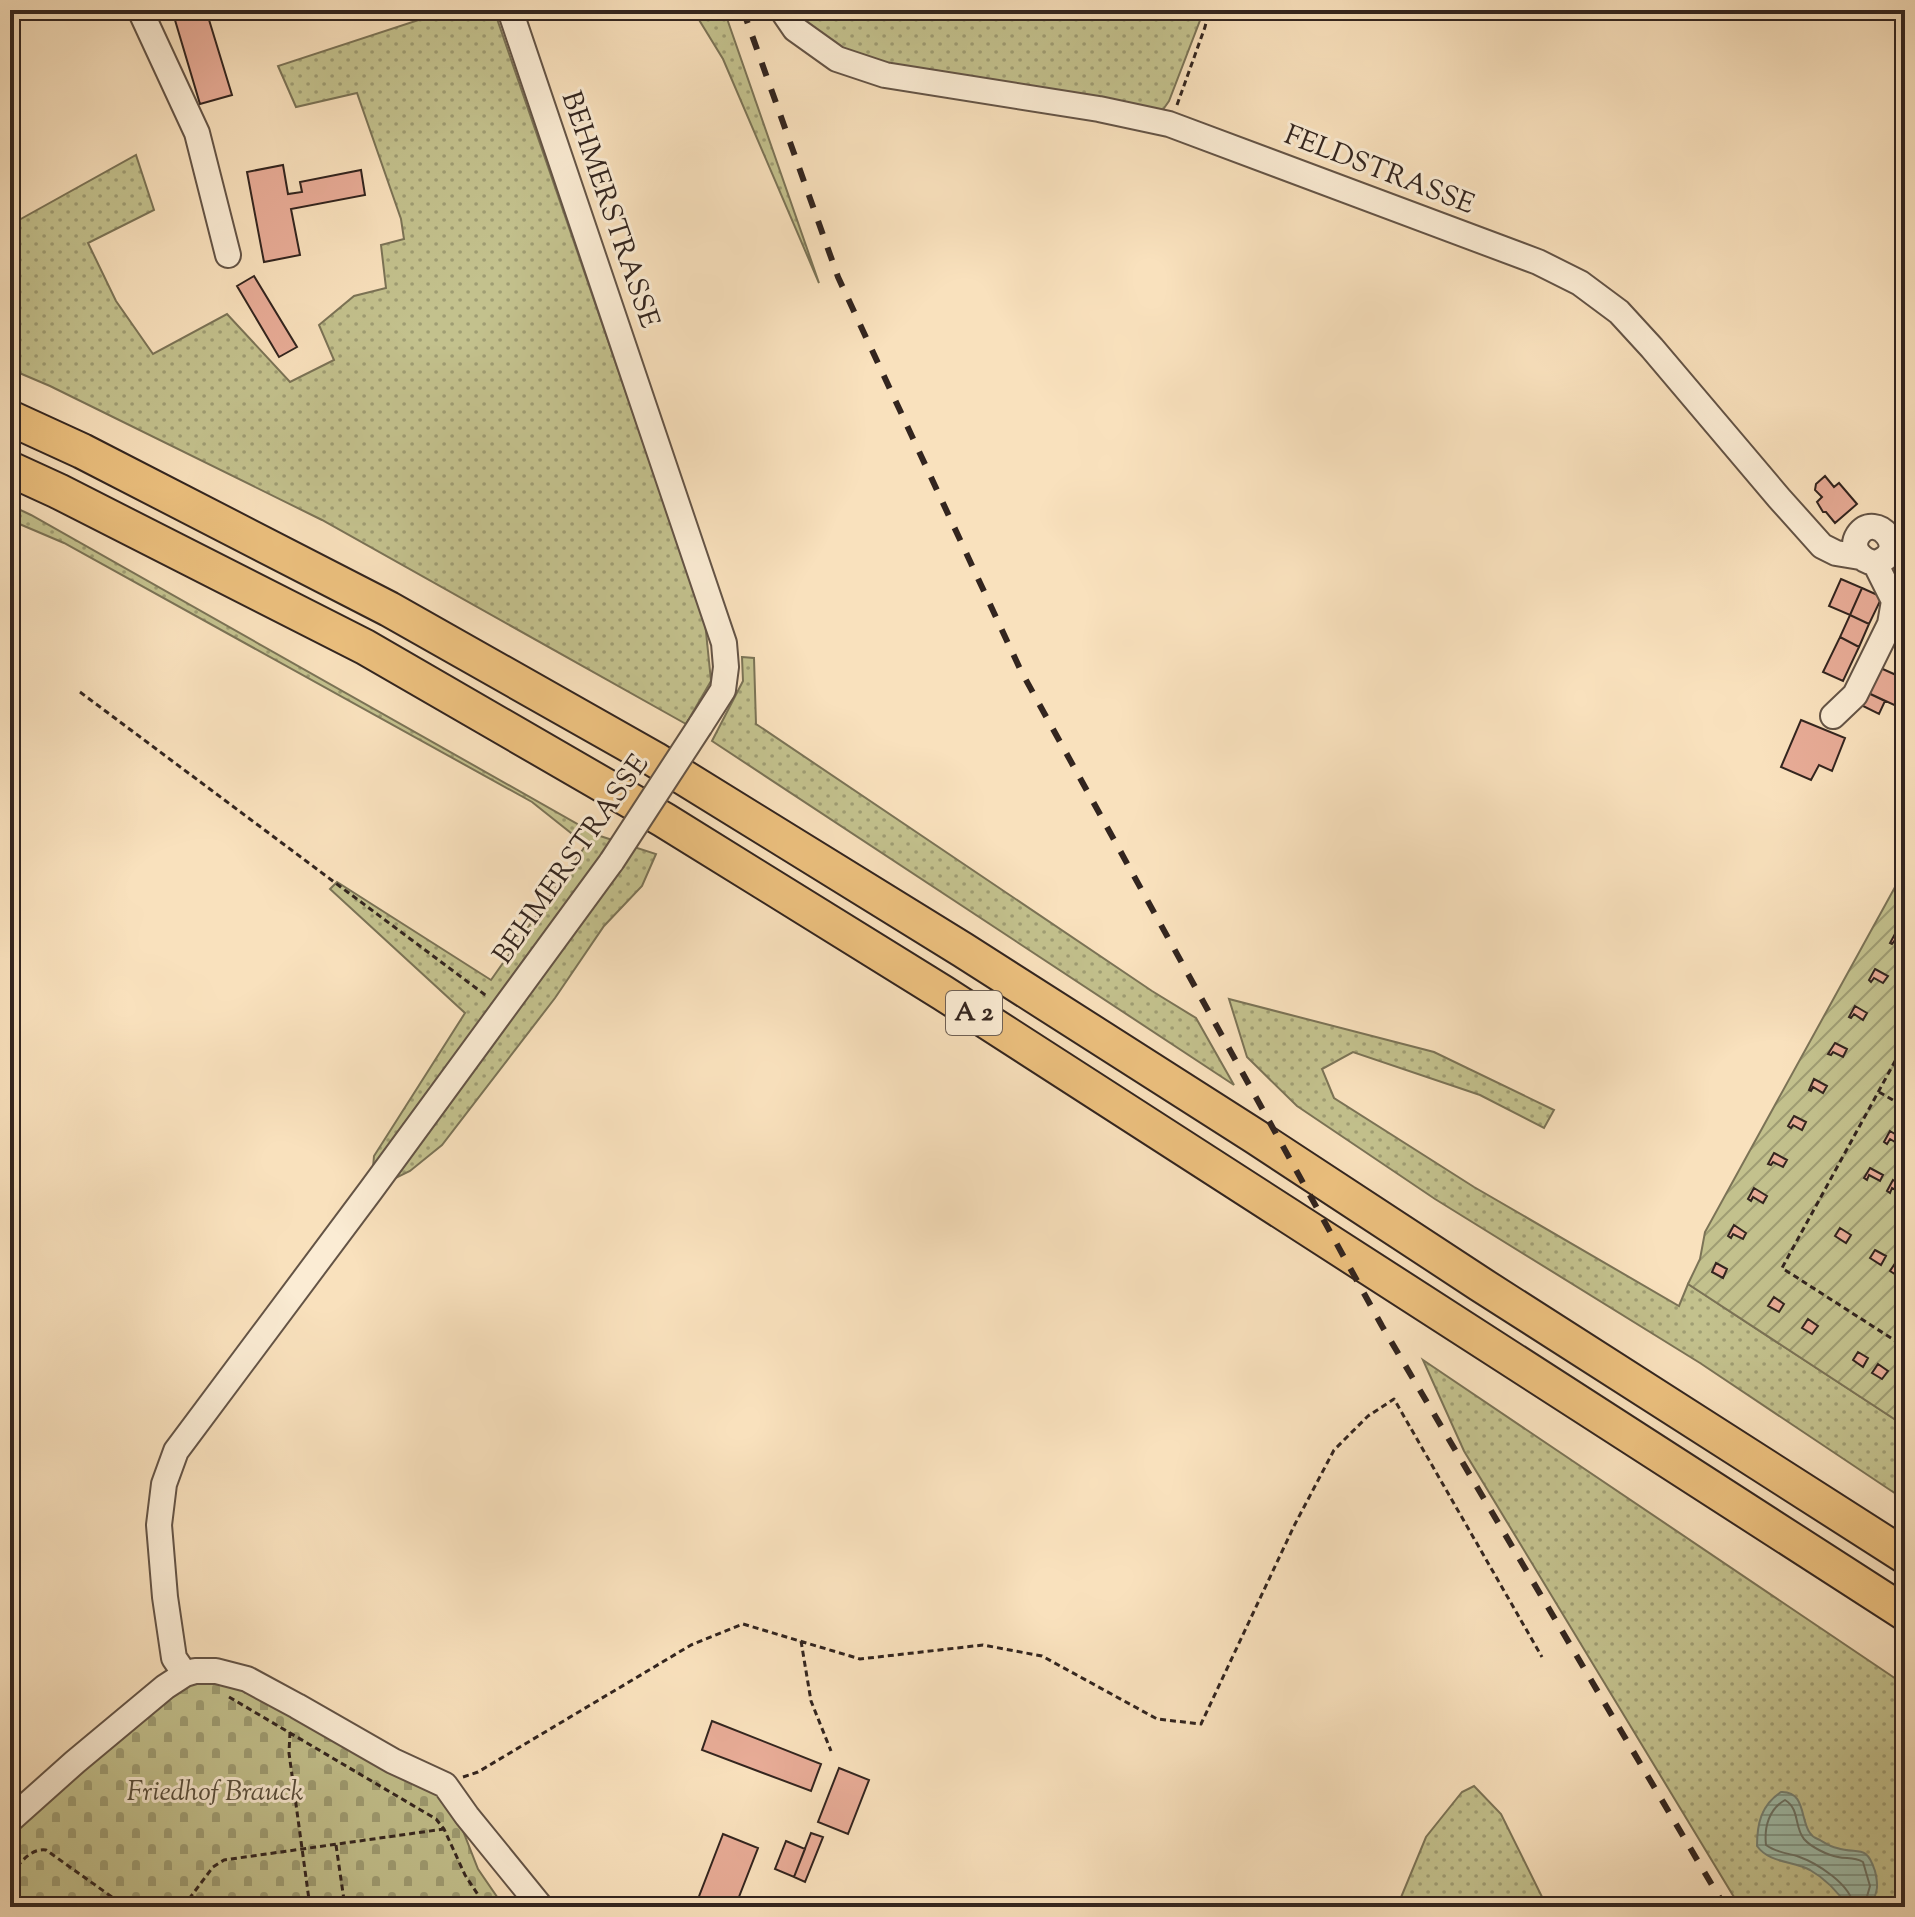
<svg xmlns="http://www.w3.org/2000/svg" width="1915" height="1917" viewBox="0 0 1915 1917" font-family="'Sorts Mill Goudy',serif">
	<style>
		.grass { fill: url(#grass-dots); stroke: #7b7356; stroke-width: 2 }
		.cemetery { fill: url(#cemetery-stones); stroke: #7b7356; stroke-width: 2 }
		.garden { fill: url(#garden-furrows); stroke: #7b7356; stroke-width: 2 }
		.water { fill: url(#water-rules); stroke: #748174; stroke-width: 2 }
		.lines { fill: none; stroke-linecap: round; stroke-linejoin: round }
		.shore { stroke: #697266; stroke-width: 2 }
		.building { fill: #e8ac97; stroke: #33251f; stroke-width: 2 }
		.minor-casing { stroke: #645446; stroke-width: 28 }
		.highway-casing { stroke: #33251f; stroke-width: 38 }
		.path { stroke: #33251f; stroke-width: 3; stroke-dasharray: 6 4; stroke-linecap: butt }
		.minor { stroke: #fbecd4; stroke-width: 24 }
		.highway { stroke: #ecc07e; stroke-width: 34 }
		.rail { stroke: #33251f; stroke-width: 6; stroke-dasharray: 14 14; stroke-linecap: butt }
		.minor-bridge-casing { stroke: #645446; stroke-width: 28; stroke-linecap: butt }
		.minor-bridge { stroke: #fbecd4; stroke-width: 24 }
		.labels { text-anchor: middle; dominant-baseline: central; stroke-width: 6; stroke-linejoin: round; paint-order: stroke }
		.shield { fill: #fbecd4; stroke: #6f6155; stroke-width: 2 }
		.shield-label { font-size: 26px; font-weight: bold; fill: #33251f }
		.street-label { font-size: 28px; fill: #33251f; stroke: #fbecd4 }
		.park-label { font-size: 28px; font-style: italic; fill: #574c3a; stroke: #fbecd4 }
	</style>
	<defs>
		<pattern id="grass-dots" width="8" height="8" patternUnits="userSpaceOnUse" patternTransform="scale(2)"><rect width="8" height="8" fill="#c3c18d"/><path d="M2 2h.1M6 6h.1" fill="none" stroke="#9f9d73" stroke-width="1.8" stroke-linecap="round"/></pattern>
		<pattern id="cemetery-stones" width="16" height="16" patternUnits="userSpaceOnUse" patternTransform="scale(2)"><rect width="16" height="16" fill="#c3c18d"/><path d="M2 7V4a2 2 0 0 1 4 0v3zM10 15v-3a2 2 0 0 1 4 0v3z" fill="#9f9d73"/></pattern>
		<pattern id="garden-furrows" width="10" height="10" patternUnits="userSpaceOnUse" patternTransform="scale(2)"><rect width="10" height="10" fill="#c3c18d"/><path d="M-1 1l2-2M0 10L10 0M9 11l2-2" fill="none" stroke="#9f9d73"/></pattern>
		<pattern id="water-rules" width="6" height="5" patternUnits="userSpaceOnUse" patternTransform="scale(2)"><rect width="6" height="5" fill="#9fbeac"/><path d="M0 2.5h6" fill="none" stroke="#829a8b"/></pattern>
	</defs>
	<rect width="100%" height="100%" fill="#f9e1bd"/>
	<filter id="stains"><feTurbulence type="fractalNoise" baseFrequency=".0025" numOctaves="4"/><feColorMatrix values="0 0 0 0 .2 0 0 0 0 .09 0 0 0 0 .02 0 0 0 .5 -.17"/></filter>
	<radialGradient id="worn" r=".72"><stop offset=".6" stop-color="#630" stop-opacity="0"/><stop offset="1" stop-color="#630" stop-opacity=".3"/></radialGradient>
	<!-- grass -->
	<path class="grass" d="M449,10H494L705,622L711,681L686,724L322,520L50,386L10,369V225L136,155L154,210L88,243L116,301L153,354L227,314L290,382L334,360L319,325L354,296L386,288L381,245L404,239L401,219L357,93L296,107L278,66Z
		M693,10H724L819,283L723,59Z
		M789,10H1204L1169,101L1162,111L849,57Z
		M10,505L31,515L597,835L656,854L642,886L604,926L555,998L442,1145L410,1171L371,1190L374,1156L465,1013L330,889L337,882L491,980L586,845L532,802L64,543L10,520Z
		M742,657L754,658L756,724L1152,991L1196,1018L1234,1085L712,741L743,681Z
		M1229,999L1434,1052L1554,1110L1544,1128L1480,1095L1353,1052L1322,1069L1334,1098L1474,1187L1679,1306L1688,1284L1905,1426V1500L1700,1363L1435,1199L1297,1106L1247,1057Z
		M1423,1360L1905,1685V1907H1740L1464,1451Z
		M1474,1786L1501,1814L1547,1907H1397L1426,1837L1462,1792Z"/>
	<!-- cemetery -->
	<path class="cemetery" d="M216,1671L445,1785L478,1869L504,1907H10V1820L130,1715Z"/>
	<!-- garden -->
	<path class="garden" d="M1905,869V1426L1688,1284L1700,1259L1705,1232Z"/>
	<!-- water -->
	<path class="water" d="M1781,1792C1806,1791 1800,1820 1810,1833C1813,1838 1816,1838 1820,1840C1825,1843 1831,1847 1837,1848C1858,1855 1866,1843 1875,1871C1879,1888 1877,1891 1871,1907H1848C1838,1892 1826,1879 1810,1870C1793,1861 1769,1863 1757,1846C1757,1824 1761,1805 1781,1792Z"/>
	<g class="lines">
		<!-- shore -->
		<path class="shore" d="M1854,1907C1851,1884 1817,1863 1797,1856C1786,1853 1775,1852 1766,1845C1764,1827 1769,1809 1785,1800C1800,1809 1794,1827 1804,1839C1811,1847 1827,1855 1838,1857C1847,1859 1854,1857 1863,1862L1870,1886L1864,1907"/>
	</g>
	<!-- building -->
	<path class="building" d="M172,10H206L232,95L200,104Z
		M283,165L288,194L302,192L300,182L361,170L365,195L291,209L300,255L264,262L247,172Z
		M254,276L297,347L279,357L237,286Z
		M1825,476L1834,487L1839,483L1857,504L1835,523L1826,512H1823L1817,502L1822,497L1815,490L1816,484Z
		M1841,579L1862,588L1850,615L1829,606Z
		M1862,588L1882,597L1869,624L1850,615Z
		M1850,615L1869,624L1859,647L1840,637Z
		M1840,637L1859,647L1843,681L1823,672Z
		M1876,666L1905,679V710L1864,691Z
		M1864,691L1885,701L1879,714L1859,704Z
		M1801,720L1845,738L1832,771L1819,765L1811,780L1781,767Z
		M1896,932L1905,937L1904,945L1895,940L1892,944L1890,943Z
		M1875,969L1888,976L1883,983L1874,978L1871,982L1869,980Z
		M1855,1006L1867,1013L1863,1020L1854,1014L1851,1018L1849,1017Z
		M1835,1043L1847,1049L1843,1057L1833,1052L1831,1055L1828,1054Z
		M1814,1079L1827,1086L1823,1093L1813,1087L1811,1091L1809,1090Z
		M1794,1116L1806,1122L1802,1130L1793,1125L1791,1128L1788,1126Z
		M1890,1131L1903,1139L1900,1145L1890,1139L1887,1144L1884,1142Z
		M1774,1153L1787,1160L1783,1167L1773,1162L1771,1165L1768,1164Z
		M1870,1168L1883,1175L1880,1181L1869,1175L1867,1180L1864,1178Z
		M1893,1180L1905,1187L1902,1194L1892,1188L1890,1193L1887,1191Z
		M1754,1188L1767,1196L1763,1203L1753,1197L1751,1201L1748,1199Z
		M1734,1225L1746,1233L1743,1239L1733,1234L1731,1238L1728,1236Z
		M1840,1228L1851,1235L1846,1243L1835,1236Z
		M1875,1250L1886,1256L1881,1265L1870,1258Z
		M1896,1262L1905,1269L1901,1278L1890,1271Z
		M1716,1263L1727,1269L1723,1278L1712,1272Z
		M1774,1297L1784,1304L1779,1312L1768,1306Z
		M1808,1319L1818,1326L1812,1334L1802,1328Z
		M1858,1352L1868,1358L1863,1367L1853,1360Z
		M1878,1364L1888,1371L1882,1379L1872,1373Z
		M712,1721L821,1764L811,1791L702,1750Z
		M839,1768L869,1780L848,1834L818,1822Z
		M811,1833L823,1837L805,1882L794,1877Z
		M723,1834L758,1848L735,1907H717L698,1899Z
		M786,1841L805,1849L794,1877L775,1869Z"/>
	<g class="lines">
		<!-- minor casing -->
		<g class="minor-casing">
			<path id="minor" d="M140,10L197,133L228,255
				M510,10L724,643L726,667L723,690L700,726
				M782,10L795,29L837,59L885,75L1099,109L1169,124L1538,262L1580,283L1619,312L1652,348L1779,498L1822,546L1836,553L1860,557
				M1875,563C1913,552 1876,509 1858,535C1849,549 1862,561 1875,563L1894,601L1890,624L1905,631
				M1833,716L1855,695L1890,624
				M185,1674L174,1658L165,1597L159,1525L164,1484L176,1451L371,1190L612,861
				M10,1820L75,1762L165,1687L185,1674L195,1671H216L247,1679L297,1706L393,1761L445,1785L467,1816L541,1907"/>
		</g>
		<!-- highway casing -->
		<g class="highway-casing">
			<path id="highway" d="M10,418L82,451L389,609L654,759L963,950L1256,1137L1480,1284L1905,1556
				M10,469L58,491L365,647L664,820L943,993L1905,1613"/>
		</g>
		<!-- path -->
		<path class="path" d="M1177,105L1205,27L1209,10
			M80,692L488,997
			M1905,1043L1782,1268L1905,1347
			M1879,1092L1905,1107
			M801,1641L811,1701L831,1751
			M229,1697L436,1819L444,1829L465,1875L486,1907
			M290,1732L289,1753L310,1907
			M463,1777L478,1772L691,1645L743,1624L860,1659L983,1645L1042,1656L1157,1719L1201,1724L1294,1526L1334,1450L1368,1416L1394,1399L1542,1657
			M336,1845L345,1907
			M10,1874C21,1863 30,1848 46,1850L126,1907
			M183,1907L213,1867L224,1860L444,1829"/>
		<!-- minor -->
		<use href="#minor" class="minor"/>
		<!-- highway -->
		<use href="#highway" class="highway"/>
		<!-- rail -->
		<path class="rail" d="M743,10L838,277L1021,671L1382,1326L1725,1907"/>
		<!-- minor-bridge casing -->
		<g class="minor-bridge-casing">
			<path id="minor-bridge" d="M612,861L700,726"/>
		</g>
		<!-- minor-bridge -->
		<use href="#minor-bridge" class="minor-bridge"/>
	</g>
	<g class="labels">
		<!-- shield labels -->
		<rect class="shield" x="946" y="991" width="56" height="44" rx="6"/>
		<g class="shield-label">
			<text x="974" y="1013">A 2</text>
		</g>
		<!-- street labels -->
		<g class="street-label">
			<text transform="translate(1379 171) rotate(21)">FELDSTRASSE</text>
			<text transform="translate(609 210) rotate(71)">BEHMERSTRASSE</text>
			<text transform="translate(572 860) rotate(-55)">BEHMERSTRASSE</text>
		</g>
		<!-- park labels -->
		<g class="park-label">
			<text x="215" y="1793">Friedhof Brauck</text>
		</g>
	</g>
	<!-- margin -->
	<rect width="1915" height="1917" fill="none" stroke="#f9e1bd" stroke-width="40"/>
	<rect x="12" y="12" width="1891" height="1893" fill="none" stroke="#33251f" stroke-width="4"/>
	<rect x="20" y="20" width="1875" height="1877" fill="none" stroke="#33251f" stroke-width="2"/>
	<rect width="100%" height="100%" filter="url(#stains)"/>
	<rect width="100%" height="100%" fill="url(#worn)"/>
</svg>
